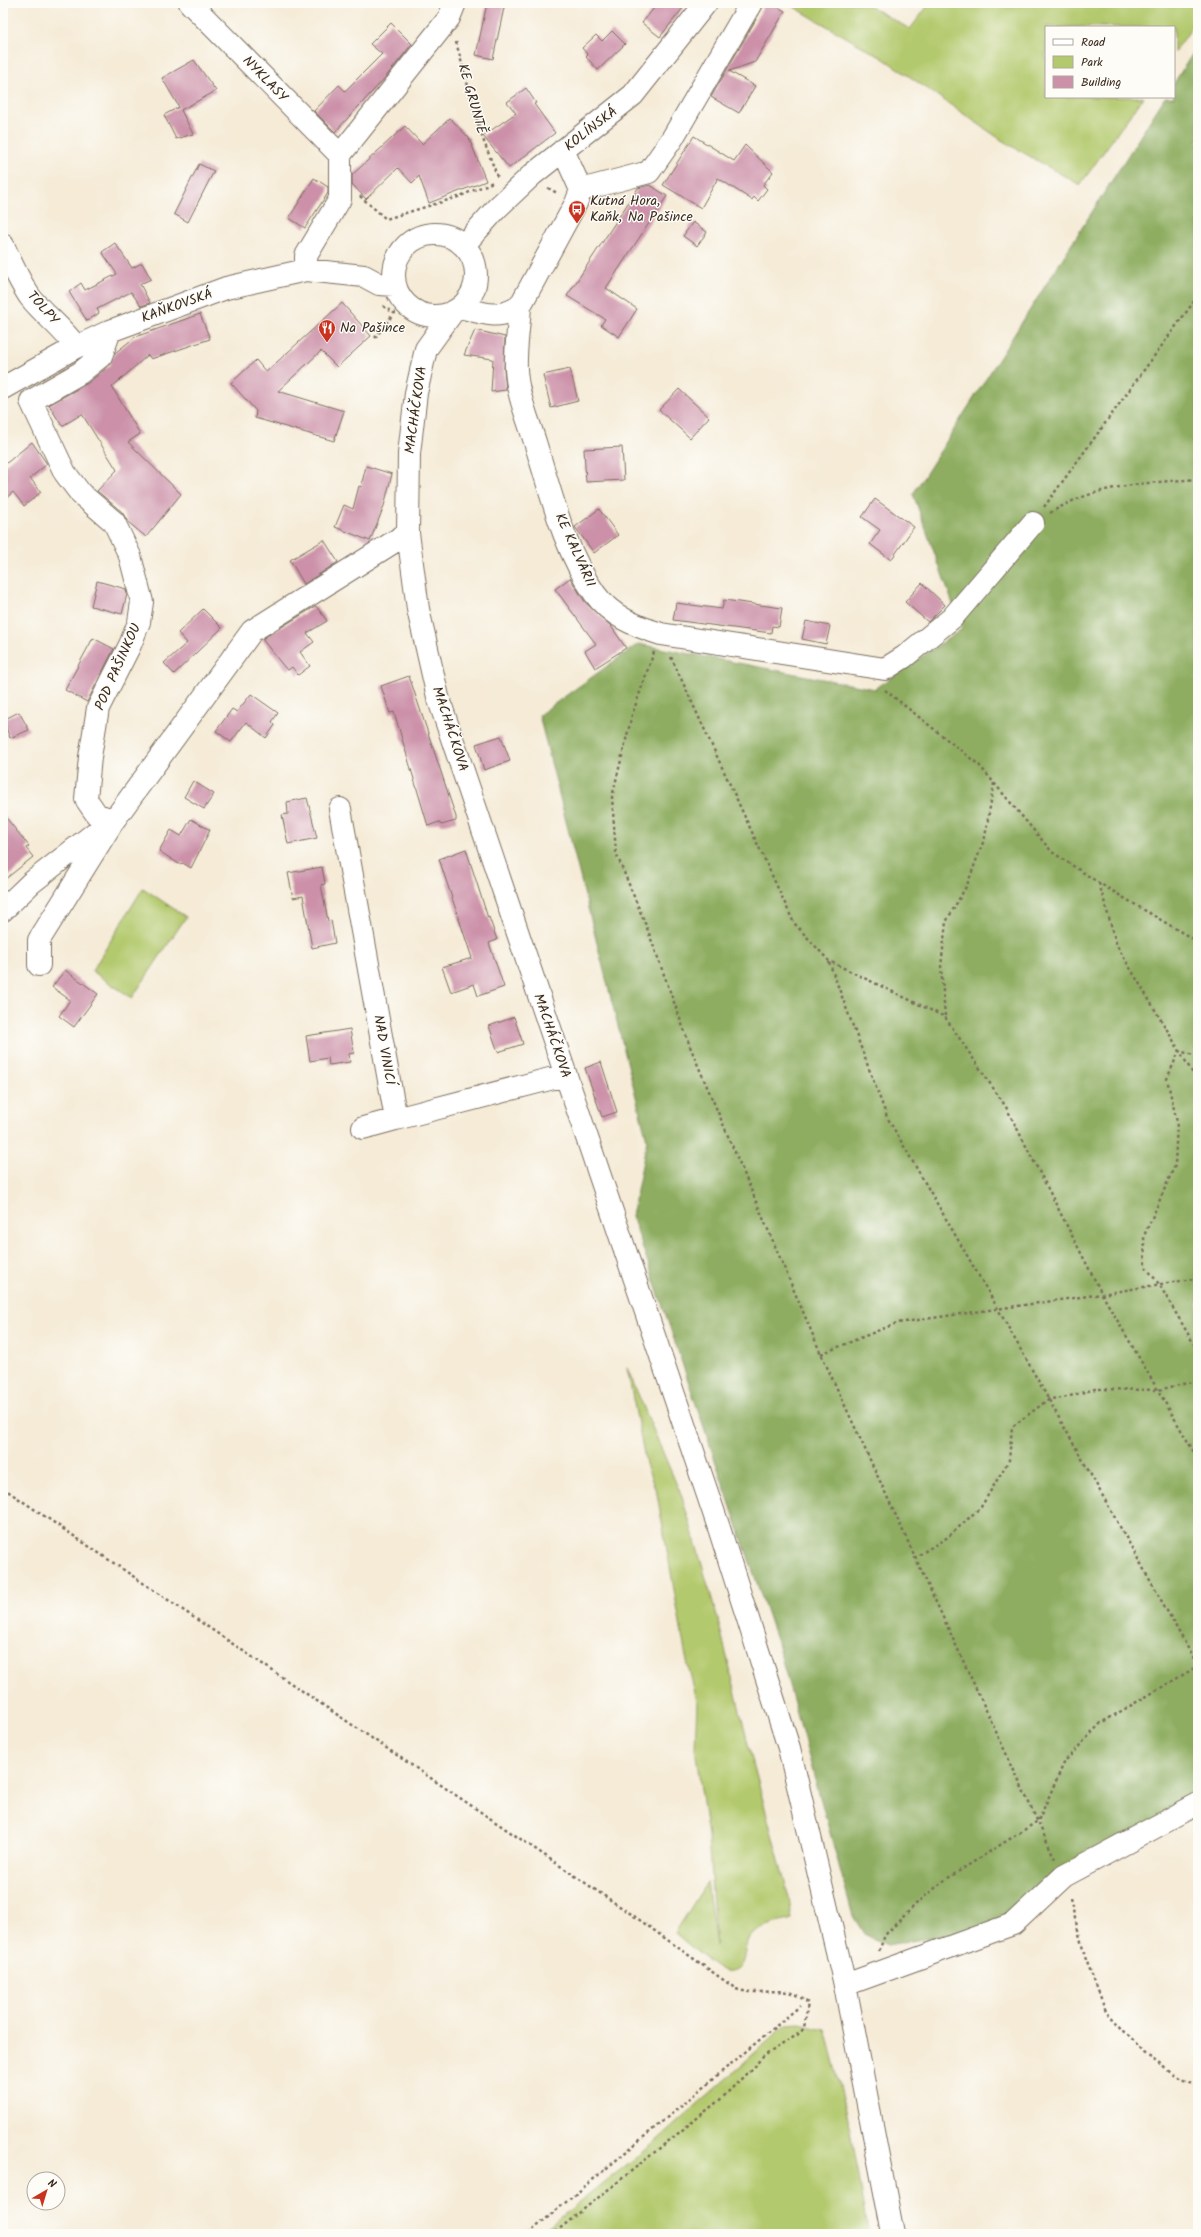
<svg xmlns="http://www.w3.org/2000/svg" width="1201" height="2237" viewBox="0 0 1201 2237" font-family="Kalam,sans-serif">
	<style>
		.green { fill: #b3c96d; stroke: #777a46 }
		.forest { fill: #8ead60; stroke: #646c3f }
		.building { fill: #cc91a9 }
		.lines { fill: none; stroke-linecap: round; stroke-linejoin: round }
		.minor-casing { stroke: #7c6e5f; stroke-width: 24 }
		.path { stroke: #7c6e5f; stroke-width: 2.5; stroke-dasharray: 3 3; stroke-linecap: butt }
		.minor { stroke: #fff; stroke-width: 22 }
		.labels { text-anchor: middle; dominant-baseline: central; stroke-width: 3; stroke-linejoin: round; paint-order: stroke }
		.street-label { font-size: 14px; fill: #3b2a1e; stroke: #fdfcf7 }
		.poi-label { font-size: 14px; fill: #3b2a1e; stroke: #fdfcf7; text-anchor: start }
	</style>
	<rect width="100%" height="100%" fill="#fdfcf7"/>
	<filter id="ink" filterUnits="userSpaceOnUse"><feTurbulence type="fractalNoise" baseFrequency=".025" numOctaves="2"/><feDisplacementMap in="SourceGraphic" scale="8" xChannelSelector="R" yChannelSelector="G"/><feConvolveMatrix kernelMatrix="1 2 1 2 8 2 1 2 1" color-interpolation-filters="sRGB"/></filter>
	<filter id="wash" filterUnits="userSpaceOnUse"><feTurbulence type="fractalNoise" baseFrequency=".012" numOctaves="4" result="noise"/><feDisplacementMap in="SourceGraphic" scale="16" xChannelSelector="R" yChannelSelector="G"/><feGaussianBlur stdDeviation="0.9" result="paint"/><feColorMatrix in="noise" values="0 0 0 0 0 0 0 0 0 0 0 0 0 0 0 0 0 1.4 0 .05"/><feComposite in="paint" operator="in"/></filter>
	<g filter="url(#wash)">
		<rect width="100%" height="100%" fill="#f5ebd7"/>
		<!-- green -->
		<path class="green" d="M787,3H864L910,29L930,3H1198V19L1174,53V27H1046V97H1143L1080,185L1003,141L884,59Z
			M143,888L186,917L132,998L92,971Z
			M627,1368L682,1497L717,1616L749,1748L789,1898L792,1919C780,1923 762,1925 752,1934C743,1942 747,1957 740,1967C737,1971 731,1973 726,1972C713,1967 687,1943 675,1933L707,1882L716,1946L708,1837L695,1748L697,1701L686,1657L657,1494L646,1464Z
			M800,2023L825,2029L850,2125L869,2234H539L653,2144L787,2024Z"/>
		<!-- forest -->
		<path class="forest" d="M1198,45V1804L1064,1876L1013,1924L887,1945L864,1934L853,1916L777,1642L632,1216L647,1140L539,715L638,644L875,689L962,629L913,494L1165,97H1174V83Z"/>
		<g id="blocks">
			<!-- building -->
			<path class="building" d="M487,3H505L493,59L476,55Z
				M658,3H687L660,37L642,23Z
				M763,3H770L785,11L755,62L729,71L755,86L739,113L711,97L762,9Z
				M391,23L412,44L385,78L335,132L314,111L339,85L345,91L382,54L370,44Z
				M612,31L625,44L598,70L586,57L588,55L582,48L596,35L602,41Z
				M194,60L216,91L181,110L193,134L176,139L164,115L179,107L162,78Z
				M526,88L536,103L534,104L555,133L509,168L483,136L516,113L507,102Z
				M450,118L469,138L486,181L429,203L419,176L412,183L398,168L366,199L352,184V175L405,126L422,144Z
				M694,136L734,161L745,145L773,172L763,185L767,189L758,201L754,197L752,200L718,178L701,208L663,185Z
				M199,164L214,171L188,222L174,214Z
				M314,178L328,187V193L305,228L289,218Z
				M650,185L667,196L606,288L637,309L619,337L601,325L605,319L567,296L638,188Z
				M693,222L707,232L697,246L683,236Z
				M115,243L132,268L142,263L151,279L140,284L150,303L141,306L131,292L97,309L99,313L87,321L69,292L81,283L85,290L117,274L102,252Z
				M342,303L371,336L337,367L321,351L278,391L344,411L334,441L255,418L256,411L231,383L256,360L266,372Z
				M200,314L210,339L151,359L148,355L112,387L140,434L128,442L181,494L146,537L128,522L122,512L97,491L117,470L82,414L62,426L49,405L88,383L109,366L115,353L135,337Z
				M475,330L505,337L504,369L506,390L491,392L493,359L464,355Z
				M570,369L578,401L551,408L543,375Z
				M679,389L709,417L690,438L659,410Z
				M32,442L47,464L30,478L41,492L24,506L13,492L3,501V466Z
				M622,447L624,480L586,482L584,449Z
				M366,466L392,474L384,506L370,541L335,527L344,505L353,509L359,486L361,487Z
				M875,499L914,527L891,560L870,544L880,530L862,517Z
				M599,509L618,535L594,553L575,527Z
				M324,540L338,562L304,584L290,560Z
				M570,578L585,602L611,626L626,648L595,668L585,651L596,644L555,589Z
				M97,581L126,589L127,594L122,614L91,606Z
				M922,583L945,605L928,622L905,602Z
				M724,600L782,608L779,627L772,626L771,633L673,620L676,603L722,609Z
				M316,606L327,621L307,633L314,642L300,652L310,666L298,675L292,667L288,670L285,668L262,639Z
				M203,609L222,628L174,674L164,663L187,643L178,633Z
				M806,621L830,626L826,644L802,639Z
				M93,638L114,649L87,702L65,690Z
				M409,676L456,817V821L441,825L439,822L428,826L394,712L390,713L381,686Z
				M251,694L278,713L272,722L275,725L266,738L246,722L231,742L216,731L232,709L237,712Z
				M19,712L29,730L10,738L3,720Z
				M501,736L510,761L484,770L476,744Z
				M193,781L214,794L204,809L184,797Z
				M307,798L317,838L288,844L282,815L288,814L287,802Z
				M3,814L29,846L26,848L33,857L3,881Z
				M191,819L210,830L191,868L183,863L179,864L159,851L171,830L181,836Z
				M466,849L488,918L489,917L497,940L489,943L504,987L478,996L474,984L451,992L442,967L472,958L439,859Z
				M322,867L325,884L321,885L328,921L331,920L335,943L312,948L303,896L293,898L288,873Z
				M65,970L98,994L74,1027L59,1016L70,1000L52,987Z
				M514,1017L523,1044L498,1052L489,1026Z
				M350,1029L354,1053L349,1054L350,1062L329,1065L328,1058L310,1061L306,1036Z
				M601,1062L617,1112L602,1117L585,1068Z"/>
		</g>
	</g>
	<g filter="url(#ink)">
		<use href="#blocks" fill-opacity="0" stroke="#7c6e5f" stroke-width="1"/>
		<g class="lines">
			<!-- minor casing -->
			<g class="minor-casing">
				<path id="minor" d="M190,3L340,155
					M581,190L649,172L672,139L751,3
					M394 275a41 41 0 1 1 82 0a41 41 0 1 1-82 0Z
					M3,245C11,263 19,281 30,297C44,315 63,328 76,347
					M464,245L497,208L532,175L633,95L706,3
					M306,270V256L340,199V155L449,18L455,3
					M520,306C519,327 515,349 516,369C517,394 528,419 535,442C551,493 564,550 595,594C611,616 635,626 661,634L885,669L904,657L952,618L1033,523
					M461,307C485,314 499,320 520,306L576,203L581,190L563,150
					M452,313L426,349L416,393L409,454L408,533L418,609L438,697L719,1528L789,1748L845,1985L893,2234
					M110,331L101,356L80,373L31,401L65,473L81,494L114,522L130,556L142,602L139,622L130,645L98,708L90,757L86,799L97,815L114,820
					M3,388L76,347L110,331L226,288L306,270L364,276L379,284L395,285
					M340,809L396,1119L565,1075
					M3,910L31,883L104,826
					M39,965V940L114,820L252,631L408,533
					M363,1128L396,1119
					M845,1985L1013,1924L1064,1876L1198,1804"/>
			</g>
			<!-- path -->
			<path class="path" d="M456,42L481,134L498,178
				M548,188L557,193
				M360,196L386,219L458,197L493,182
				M383,306L394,313L417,312
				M375,338L394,313
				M1044,507L1198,296
				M1050,513C1096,484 1146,483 1198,479
				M654,652L632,715L612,797L616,853L647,928L691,1049L821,1354L1055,1859
				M671,657L794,923L829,961L945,1017L1006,1107L1102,1294L1198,1459
				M885,690L979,765L1052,852L1099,883L1198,942
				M1099,883L1117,946L1198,1082
				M829,962L887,1117L998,1309L1198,1666
				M945,1016L941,967L946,922L967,885L985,837L994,783
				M1198,1056L1179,1051L1167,1079L1177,1122L1175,1165L1144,1236L1145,1266L1159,1284L1198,1351
				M821,1354L897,1323L1102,1294L1198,1278
				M3,1488L634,1916L736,1989C754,1996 773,1988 792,1993C797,1995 803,1999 808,2003L804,2028L800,2033L764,2056L722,2098L553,2234
				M914,1558L948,1537L981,1507L1009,1460L1012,1427L1049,1399L1063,1398L1095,1389L1158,1390L1196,1381L1198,1373
				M1070,1899L1085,1957L1106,2011L1144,2053L1181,2080L1198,2086
				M879,1951L885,1935L919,1901L945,1880L1038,1821L1065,1761L1101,1723L1198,1666
				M528,2234L800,2006"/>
			<!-- minor -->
			<use href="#minor" class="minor"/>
		</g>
	</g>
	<!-- icons -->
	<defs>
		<g id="bus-pin" transform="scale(0.9)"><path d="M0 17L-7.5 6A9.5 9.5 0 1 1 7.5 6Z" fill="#c8321e" stroke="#fdfcf7"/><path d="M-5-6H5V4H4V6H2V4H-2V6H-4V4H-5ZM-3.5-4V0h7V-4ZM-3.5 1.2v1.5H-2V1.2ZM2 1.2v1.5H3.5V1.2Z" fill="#fff"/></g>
		<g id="restaurant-pin" transform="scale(0.9)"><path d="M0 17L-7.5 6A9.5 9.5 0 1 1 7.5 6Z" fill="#c8321e" stroke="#fdfcf7"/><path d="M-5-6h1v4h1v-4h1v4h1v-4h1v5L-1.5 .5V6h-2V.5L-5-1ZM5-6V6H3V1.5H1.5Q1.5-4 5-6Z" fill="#fff"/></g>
	</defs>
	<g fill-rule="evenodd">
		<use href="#bus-pin" x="577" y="209"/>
		<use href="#restaurant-pin" x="327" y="328"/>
	</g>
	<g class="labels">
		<!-- street labels -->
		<g class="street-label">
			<text transform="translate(265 79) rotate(46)">NYKLASY</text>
			<text transform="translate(472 99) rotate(74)">KE GRUNTĚ</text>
			<text transform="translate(591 129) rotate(-38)">KOLÍNSKÁ</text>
			<text transform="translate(177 306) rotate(-20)">KAŇKOVSKÁ</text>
			<text transform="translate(43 308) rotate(48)">TOLPY</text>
			<text transform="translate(416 410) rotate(-82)">MACHÁČKOVA</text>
			<text transform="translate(575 550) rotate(66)">KE KALVÁRII</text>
			<text transform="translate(118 667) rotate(-66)">POD PAŠINKOU</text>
			<text transform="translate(450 729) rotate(72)">MACHÁČKOVA</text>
			<text transform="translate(552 1036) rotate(71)">MACHÁČKOVA</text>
			<text transform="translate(384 1050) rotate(80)">NAD VINICÍ</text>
		</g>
		<!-- poi labels -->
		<g class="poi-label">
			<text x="590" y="201">Kutná Hora,<tspan x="590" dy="16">Kaňk, Na Pašince</tspan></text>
			<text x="340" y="328">Na Pašince</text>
		</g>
	</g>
	<!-- margin -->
	<rect width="1201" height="2237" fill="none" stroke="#fdfcf7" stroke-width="16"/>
	<!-- legend -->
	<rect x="1045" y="26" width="130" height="72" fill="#fdfcf7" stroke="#afa8a0"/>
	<rect x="1053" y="39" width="20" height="6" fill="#ffffff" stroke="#afa8a0"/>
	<text x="1081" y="46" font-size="12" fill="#3b2a1e">Road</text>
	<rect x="1053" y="56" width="20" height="12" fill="#b3c96d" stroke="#afa8a0"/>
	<text x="1081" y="66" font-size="12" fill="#3b2a1e">Park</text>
	<rect x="1053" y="76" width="20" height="12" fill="#cc91a9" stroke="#afa8a0"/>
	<text x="1081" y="86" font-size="12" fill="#3b2a1e">Building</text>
	<!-- north arrow -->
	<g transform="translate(46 2191) rotate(38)"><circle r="19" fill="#fdfcf7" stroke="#afa8a0"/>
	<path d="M0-3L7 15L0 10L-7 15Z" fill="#c8321e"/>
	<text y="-6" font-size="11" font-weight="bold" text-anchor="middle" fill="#3b2a1e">N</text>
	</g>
</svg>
